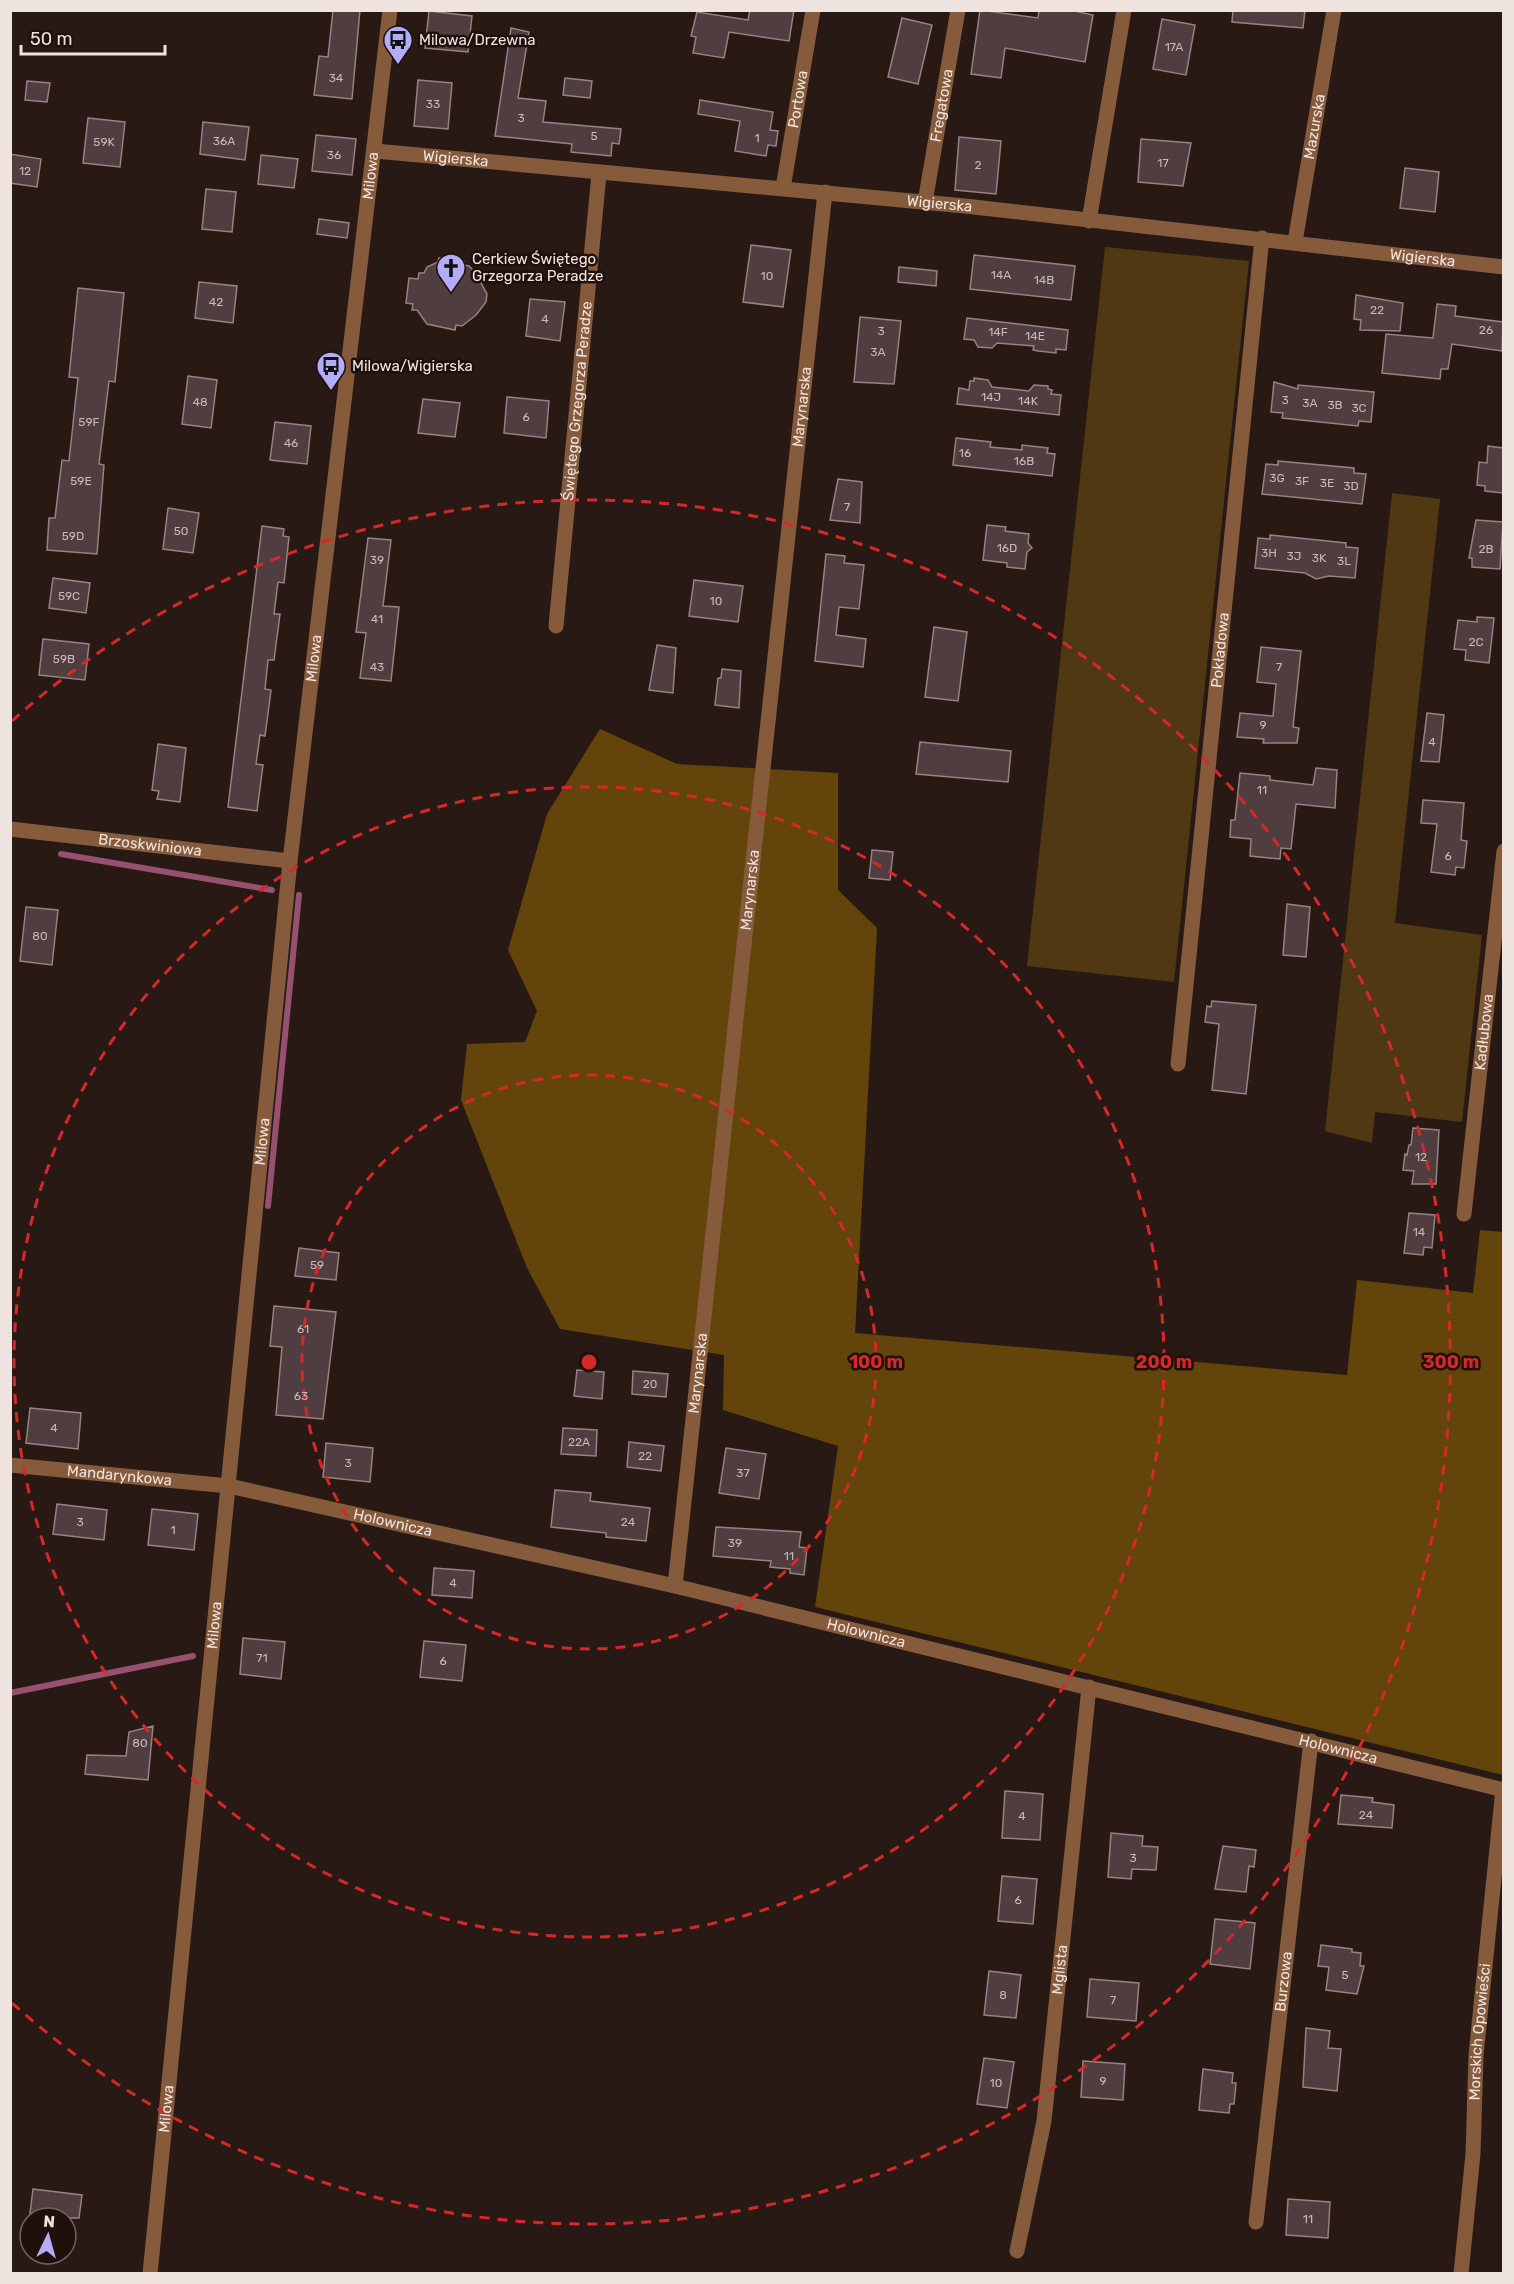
<svg xmlns="http://www.w3.org/2000/svg" width="1514" height="2284" viewBox="0 0 1514 2284" font-family="Rubik,sans-serif">
	<style>
		.green { fill: #503912 }
		.forest { fill: #63440a }
		.lines { fill: none; stroke-linecap: round; stroke-linejoin: round }
		.stream { stroke: #965171; stroke-width: 6 }
		.building { fill: #503d3f; stroke: #978183; stroke-width: 1.5 }
		.minor { stroke: #865b3c; stroke-width: 15 }
		.ring { fill: none; stroke: #d62828; stroke-width: 3; stroke-dasharray: 10 8 }
		.labels { text-anchor: middle; dominant-baseline: central; stroke-width: 5; stroke-linejoin: round; paint-order: stroke }
		.number-label { font-size: 12px; fill: #c7bab8 }
		.poi-label { font-size: 15px; fill: #efe3e0; stroke: #1f100c; text-anchor: start }
		.street-label { font-size: 15px; fill: #efe3e0; stroke: #1f100c }
		.centre { fill: #d62828; stroke: #1f100c; stroke-width: 3 }
		.ring-label { font-size: 18px; text-anchor: middle; font-weight: bold; fill: #d62828; stroke: #1f100c; stroke-width: 5; stroke-linejoin: round; paint-order: stroke }
	</style>
	<rect width="100%" height="100%" fill="#291915"/>
	<!-- green -->
	<path class="green" d="M1105,247L1249,261L1174,982L1027,966Z
		M1392,493L1440,499L1395,923L1482,935L1462,1122L1375,1112L1372,1143L1325,1131Z"/>
	<!-- forest -->
	<path class="forest" d="M600,729L677,764L838,773V890L877,928L855,1333L1347,1375L1357,1280L1473,1293L1480,1230L1503,1232V1775L815,1607L838,1446L723,1410L724,1355L560,1329L527,1268L461,1100L467,1044L525,1042L537,1011L508,950L547,814Z"/>
	<g class="lines">
		<!-- stream -->
		<path class="stream" d="M61,854L272,890
			M268,1206L299,895
			M10,1693L193,1656"/>
	</g>
	<!-- building -->
	<path class="building" d="M333,10H360L352,99L314,95L319,56L328,57Z
		M750,10H794L789,41L729,32L724,58L693,53L696,37L691,36L697,12L748,20Z
		M980,10L1038,18L1039,10H1070L1093,15L1085,62L1005,48L1001,78L971,74Z
		M1233,10H1305L1303,28L1232,22Z
		M429,11L472,16L468,52L425,48Z
		M902,18L932,25L918,84L888,77Z
		M1162,19L1195,25L1186,75L1153,69Z
		M511,28L529,32L518,98L546,101L543,122L621,129L619,144L612,143L611,156L571,152L572,144L495,136Z
		M565,78L592,81L590,98L563,95Z
		M418,80L452,83L448,129L414,126Z
		M27,81L50,83L47,102L25,100Z
		M700,100L773,112L770,130L778,131L776,146L768,145L766,156L735,151L740,121L698,114Z
		M88,118L125,122L120,167L83,163Z
		M203,122L249,127L245,160L200,154Z
		M316,135L356,139L352,175L312,171Z
		M959,137L1001,141L996,194L955,190Z
		M1141,139L1191,143L1183,186L1138,182Z
		M10,154L41,159L37,187L10,183Z
		M261,155L298,159L294,188L258,184Z
		M1405,168L1439,172L1435,212L1400,208Z
		M206,189L236,192L232,232L202,229Z
		M319,219L349,223L347,238L317,234Z
		M751,245L791,250L783,307L743,302Z
		M974,255L1075,266L1071,300L970,289Z
		M439,258L464,262V265L469,266L475,272L487,294L486,302L476,315L462,326L456,325L455,330L427,324L417,310H412L413,304L406,303L409,278L418,279L419,273H424L427,267L438,262Z
		M899,267L937,271L936,286L898,282Z
		M199,282L237,286L233,323L195,318Z
		M78,288L124,293L115,382L109,381L99,464L104,465L97,554L47,550L49,518H55L62,460L69,461L78,378L69,377Z
		M1356,295L1403,303L1400,331L1360,330L1361,320L1354,319Z
		M530,299L565,302L560,341L526,336Z
		M1437,304L1456,306L1455,316L1503,322L1502,351L1452,344L1448,369H1441L1440,379L1382,373L1386,334L1433,338Z
		M860,317L901,321L894,384L854,382Z
		M967,318L1068,330L1066,350L1056,349V353L1038,351L1033,350L1034,346L997,343L992,348L978,347L974,340L964,339Z
		M188,376L217,380L211,428L182,424Z
		M974,378L988,380L992,387L1029,391L1034,385L1048,386V389L1052,390L1051,394L1061,395L1059,415L957,404L959,388L969,390L970,381H974Z
		M1274,382L1298,389V385L1374,392L1371,422L1359,421L1358,426L1282,418L1283,413L1271,412Z
		M507,397L549,401L546,438L504,433Z
		M423,399L460,403L455,437L418,433Z
		M275,422L311,426L307,464L270,460Z
		M956,438L991,442L990,447L1022,450V445L1048,448L1047,453L1055,454L1052,476L953,465Z
		M1488,446L1503,448V493L1485,491V486L1477,485L1479,462L1487,463Z
		M1278,461L1354,468V473L1366,474L1362,504L1262,494L1266,464L1278,465Z
		M838,479L862,482L860,523L830,520Z
		M168,508L199,513L193,553L163,549Z
		M1476,520L1503,522L1500,569L1472,567V558H1469Z
		M987,525L1006,527L1005,531L1029,534L1028,543L1032,548L1027,552L1025,569L1007,567V563L983,560Z
		M262,526L284,529L283,536L289,537L284,583L278,582L274,614H280L274,660H268L265,689L271,690L265,736L260,735L256,764L263,765L257,811L228,807Z
		M1270,535L1346,543V547L1358,548L1355,578L1329,576L1316,579L1305,573L1255,568L1258,538L1270,539Z
		M368,538L391,540L383,606L399,607L391,681L360,678L366,633L356,632Z
		M826,554L845,556L844,563L864,565L859,609L839,607L836,635L866,639L863,667L815,661Z
		M53,578L90,583L86,613L49,608Z
		M694,580L743,586L738,622L689,616Z
		M1477,617L1494,618L1489,663L1465,660L1466,650L1454,649L1458,620L1477,622Z
		M934,627L967,632L958,701L925,697Z
		M43,639L89,644L85,680L39,675Z
		M657,645L676,648L673,693L649,690Z
		M1261,647L1301,651L1293,727L1299,728L1297,743H1263L1264,739L1237,737L1240,713L1273,716L1276,684L1257,682Z
		M722,669L741,671L739,708L715,705L718,678H721Z
		M1427,713L1444,715L1439,762L1421,761Z
		M920,742L1011,751L1008,782L916,774Z
		M158,744L186,748L180,802L157,799L159,791L152,790Z
		M1316,768L1337,770L1335,808L1296,804L1291,849L1281,848L1280,859L1250,856L1251,839L1230,837L1231,820H1235L1240,773L1270,776V780L1313,785Z
		M1423,800L1464,803L1461,840L1467,841L1464,868L1456,867L1455,875L1431,872L1437,824L1421,823Z
		M872,850L893,852L890,880L869,878Z
		M1287,904L1310,907L1306,957L1283,955Z
		M26,907L58,910L52,965L20,961Z
		M1212,1001L1256,1005L1246,1094L1212,1090L1219,1024L1205,1022L1207,1006L1211,1007Z
		M1413,1128L1439,1130L1436,1184H1412L1414,1171L1403,1170L1405,1154L1407,1155L1409,1145H1411Z
		M1409,1213L1435,1215L1432,1248L1424,1247L1423,1255L1404,1253Z
		M299,1248L339,1253L336,1280L295,1276Z
		M274,1306L336,1312L323,1419L276,1415L282,1347L270,1346Z
		M577,1370L604,1372L602,1399L574,1396Z
		M633,1371L668,1374L666,1397L632,1394Z
		M30,1408L81,1413L78,1449L26,1443Z
		M563,1428L597,1430L596,1456L561,1454Z
		M629,1442L664,1446L661,1471L627,1467Z
		M326,1443L373,1448L370,1482L323,1477Z
		M726,1448L766,1454L759,1499L719,1493Z
		M555,1490L591,1493L590,1501L650,1508L646,1541L606,1537V1533L551,1527Z
		M57,1504L107,1510L104,1540L53,1534Z
		M152,1509L198,1514L194,1550L148,1545Z
		M716,1527L801,1532L799,1547L807,1548L804,1575L790,1573V1569L770,1567L771,1561L713,1556Z
		M434,1568L474,1571L472,1598L432,1595Z
		M243,1638L285,1642L281,1679L240,1674Z
		M424,1641L466,1645L462,1681L420,1677Z
		M153,1726L148,1780L85,1774L87,1755L126,1756L129,1732Z
		M1005,1791L1043,1794L1040,1840L1002,1838Z
		M1341,1795L1373,1798L1372,1802L1394,1805L1392,1828L1338,1824Z
		M1111,1833L1143,1836L1142,1846L1158,1847L1156,1870L1132,1869L1131,1879L1108,1877Z
		M1223,1846L1256,1850L1254,1867L1249,1866L1246,1892L1215,1889Z
		M1002,1876L1037,1879L1033,1924L998,1921Z
		M1215,1919L1255,1923L1250,1969L1210,1964Z
		M1321,1945L1352,1949V1952L1361,1953L1360,1966H1364L1357,1994L1326,1990L1329,1967L1318,1966Z
		M989,1971L1021,1975L1016,2018L984,2015Z
		M1090,1979L1139,1983L1136,2021L1087,2017Z
		M1306,2028L1330,2031L1328,2048L1341,2049L1337,2091L1303,2087Z
		M984,2058L1014,2062L1007,2108L977,2104Z
		M1083,2061L1125,2064L1123,2100L1081,2097Z
		M1203,2069L1233,2073L1232,2083H1236L1234,2104H1230L1229,2113L1199,2110Z
		M33,2189L82,2195L79,2218H48V2215L30,2213Z
		M1288,2199L1330,2202L1328,2238L1286,2235Z"/>
	<g class="lines">
		<!-- minor -->
		<g class="minor">
			<path id="s1" d="M375,151L965,206L1504,267"/>
			<path id="s2" d="M783,188L813,10"/>
			<path id="s3" d="M925,202L958,10"/>
			<path d="M1089,221L1124,10"/>
			<path id="s4" d="M1295,242L1334,10"/>
			<path id="s5" d="M556,626L599,174"/>
			<path id="s6" d="M10,829L290,861"/>
			<path id="s7" d="M1178,1064L1262,238"/>
			<path id="s8" d="M1464,1214L1504,851"/>
			<path id="s9" d="M10,1465L229,1486L675,1586L1504,1790"/>
			<path id="s10" d="M675,1586L825,192"/>
			<path id="s11" d="M1256,2222L1311,1741"/>
			<path id="s12" d="M1017,2251L1044,2121L1089,1687"/>
			<path id="s13" d="M150,2274L290,861L390,10"/>
			<path id="s14" d="M1461,2274L1473,2154L1476,2055L1503,1789"/>
		</g>
	</g>
	<!-- distance rings -->
	<g class="ring">
		<circle cx="589" cy="1362" r="287"/>
		<circle cx="589" cy="1362" r="575"/>
		<path d="M12 721A862 862 0 1 1 12 2003"/>
	</g>
	<!-- icons -->
	<defs>
		<g id="bus-pin" transform="scale(1.5)"><path d="M0 17L-7.5 6A9.5 9.5 0 1 1 7.5 6Z" fill="#b4acf9" stroke="#1f100c"/><path d="M-5-6H5V4H4V6H2V4H-2V6H-4V4H-5ZM-3.5-4V0h7V-4ZM-3.5 1.2v1.5H-2V1.2ZM2 1.2v1.5H3.5V1.2Z" fill="#111"/></g>
		<g id="church-pin" transform="scale(1.5)"><path d="M0 17L-7.5 6A9.5 9.5 0 1 1 7.5 6Z" fill="#b4acf9" stroke="#1f100c"/><path d="M-1.2-6h2.4v3.5h3.3v2.4h-3.3V6h-2.4V-.1h-3.3v-2.4h3.3Z" fill="#111"/></g>
	</defs>
	<g fill-rule="evenodd">
		<use href="#bus-pin" x="398" y="40"/>
		<use href="#church-pin" x="451" y="268"/>
		<use href="#bus-pin" x="331" y="366"/>
	</g>
	<g class="labels">
		<!-- number labels -->
		<g class="number-label">
			<text x="1174" y="47">17A</text>
			<text x="336" y="78">34</text>
			<text x="433" y="104">33</text>
			<text x="521" y="118">3</text>
			<text x="594" y="136">5</text>
			<text x="757" y="138">1</text>
			<text x="224" y="141">36A</text>
			<text x="104" y="142">59K</text>
			<text x="334" y="155">36</text>
			<text x="1163" y="163">17</text>
			<text x="978" y="165">2</text>
			<text x="25" y="171">12</text>
			<text x="1001" y="275">14A</text>
			<text x="767" y="276">10</text>
			<text x="1044" y="280">14B</text>
			<text x="216" y="302">42</text>
			<text x="1377" y="310">22</text>
			<text x="545" y="319">4</text>
			<text x="1486" y="330">26</text>
			<text x="881" y="331">3</text>
			<text x="998" y="332">14F</text>
			<text x="1035" y="336">14E</text>
			<text x="878" y="352">3A</text>
			<text x="991" y="397">14J</text>
			<text x="1285" y="400">3</text>
			<text x="1028" y="401">14K</text>
			<text x="200" y="402">48</text>
			<text x="1310" y="403">3A</text>
			<text x="1335" y="405">3B</text>
			<text x="1359" y="408">3C</text>
			<text x="526" y="417">6</text>
			<text x="89" y="422">59F</text>
			<text x="291" y="443">46</text>
			<text x="965" y="453">16</text>
			<text x="1024" y="461">16B</text>
			<text x="1277" y="478">3G</text>
			<text x="81" y="481">59E</text>
			<text x="1302" y="481">3F</text>
			<text x="1327" y="483">3E</text>
			<text x="1351" y="486">3D</text>
			<text x="847" y="507">7</text>
			<text x="181" y="531">50</text>
			<text x="73" y="536">59D</text>
			<text x="1007" y="548">16D</text>
			<text x="1486" y="549">2B</text>
			<text x="1269" y="553">3H</text>
			<text x="1294" y="556">3J</text>
			<text x="1319" y="558">3K</text>
			<text x="377" y="560">39</text>
			<text x="1344" y="561">3L</text>
			<text x="69" y="596">59C</text>
			<text x="716" y="601">10</text>
			<text x="377" y="619">41</text>
			<text x="1476" y="642">2C</text>
			<text x="64" y="659">59B</text>
			<text x="377" y="667">43</text>
			<text x="1279" y="667">7</text>
			<text x="1263" y="725">9</text>
			<text x="1432" y="742">4</text>
			<text x="1262" y="790">11</text>
			<text x="1448" y="856">6</text>
			<text x="40" y="936">80</text>
			<text x="1421" y="1157">12</text>
			<text x="1419" y="1232">14</text>
			<text x="317" y="1265">59</text>
			<text x="303" y="1329">61</text>
			<text x="650" y="1384">20</text>
			<text x="301" y="1396">63</text>
			<text x="54" y="1428">4</text>
			<text x="579" y="1442">22A</text>
			<text x="645" y="1456">22</text>
			<text x="348" y="1463">3</text>
			<text x="743" y="1473">37</text>
			<text x="80" y="1522">3</text>
			<text x="628" y="1522">24</text>
			<text x="173" y="1530">1</text>
			<text x="735" y="1543">39</text>
			<text x="789" y="1556">11</text>
			<text x="453" y="1583">4</text>
			<text x="262" y="1658">71</text>
			<text x="443" y="1661">6</text>
			<text x="140" y="1743">80</text>
			<text x="1366" y="1815">24</text>
			<text x="1022" y="1816">4</text>
			<text x="1133" y="1858">3</text>
			<text x="1018" y="1900">6</text>
			<text x="1345" y="1975">5</text>
			<text x="1003" y="1995">8</text>
			<text x="1113" y="2000">7</text>
			<text x="1103" y="2081">9</text>
			<text x="996" y="2083">10</text>
			<text x="1308" y="2219">11</text>
		</g>
		<!-- poi labels -->
		<g class="poi-label">
			<text x="419" y="40">Milowa/Drzewna</text>
			<text x="472" y="259">Cerkiew Świętego<tspan x="472" dy="17">Grzegorza Peradze</tspan></text>
			<text x="352" y="366">Milowa/Wigierska</text>
		</g>
		<!-- street labels -->
		<g class="street-label">
			<text stroke="none"><textPath href="#s2" startOffset="90">Portowa</textPath></text>
			<text stroke="none"><textPath href="#s3" startOffset="98">Fregatowa</textPath></text>
			<text stroke="none"><textPath href="#s4" startOffset="117">Mazurska</textPath></text>
			<text stroke="none"><textPath href="#s1" startOffset="81">Wigierska</textPath></text>
			<text stroke="none"><textPath href="#s13" startOffset="2110">Milowa</textPath></text>
			<text stroke="none"><textPath href="#s1" startOffset="567">Wigierska</textPath></text>
			<text stroke="none"><textPath href="#s1" startOffset="1053">Wigierska</textPath></text>
			<text stroke="none"><textPath href="#s5" startOffset="226">Świętego Grzegorza Peradze</textPath></text>
			<text stroke="none"><textPath href="#s10" startOffset="1186">Marynarska</textPath></text>
			<text stroke="none"><textPath href="#s7" startOffset="416">Pokładowa</textPath></text>
			<text stroke="none"><textPath href="#s13" startOffset="1624">Milowa</textPath></text>
			<text stroke="none"><textPath href="#s6" startOffset="141">Brzoskwiniowa</textPath></text>
			<text stroke="none"><textPath href="#s10" startOffset="700">Marynarska</textPath></text>
			<text stroke="none"><textPath href="#s8" startOffset="183">Kadłubowa</textPath></text>
			<text stroke="none"><textPath href="#s13" startOffset="1138">Milowa</textPath></text>
			<text stroke="none"><textPath href="#s10" startOffset="214">Marynarska</textPath></text>
			<text stroke="none"><textPath href="#s9" startOffset="110">Mandarynkowa</textPath></text>
			<text stroke="none"><textPath href="#s9" startOffset="388">Holownicza</textPath></text>
			<text stroke="none"><textPath href="#s13" startOffset="652">Milowa</textPath></text>
			<text stroke="none"><textPath href="#s9" startOffset="874">Holownicza</textPath></text>
			<text stroke="none"><textPath href="#s9" startOffset="1360">Holownicza</textPath></text>
			<text stroke="none"><textPath href="#s12" startOffset="285">Mglista</textPath></text>
			<text stroke="none"><textPath href="#s11" startOffset="242">Burzowa</textPath></text>
			<text stroke="none"><textPath href="#s14" startOffset="243">Morskich Opowieści</textPath></text>
			<text stroke="none"><textPath href="#s13" startOffset="166">Milowa</textPath></text>
		</g>
	</g>
	<circle cx="589" cy="1362" r="9" class="centre"/>
	<g class="ring-label">
		<text x="876" y="1368">100 m</text>
		<text x="1164" y="1368">200 m</text>
		<text x="1451" y="1368">300 m</text>
	</g>
	<!-- border -->
	<rect width="1514" height="2284" fill="none" stroke="#efe3e0" stroke-width="24"/>
	<!-- north arrow -->
	<g transform="translate(48 2236) rotate(5)"><circle r="28" fill="#1f100c" stroke="#726461" stroke-width="1.5"/>
	<path d="M0-4.5L10 22L0 15L-10 22Z" fill="#b4acf9"/>
	<text y="-9" font-size="16" font-weight="bold" text-anchor="middle" fill="#efe3e0">N</text>
	</g>
	<!-- scale -->
	<path d="M21 45v9h144v-9" fill="none" stroke="#efe3e0" stroke-width="3"/>
	<text x="30" y="45" font-size="18" fill="#efe3e0" stroke="#1f100c" stroke-width="4.5" paint-order="stroke">50 m</text>
</svg>
